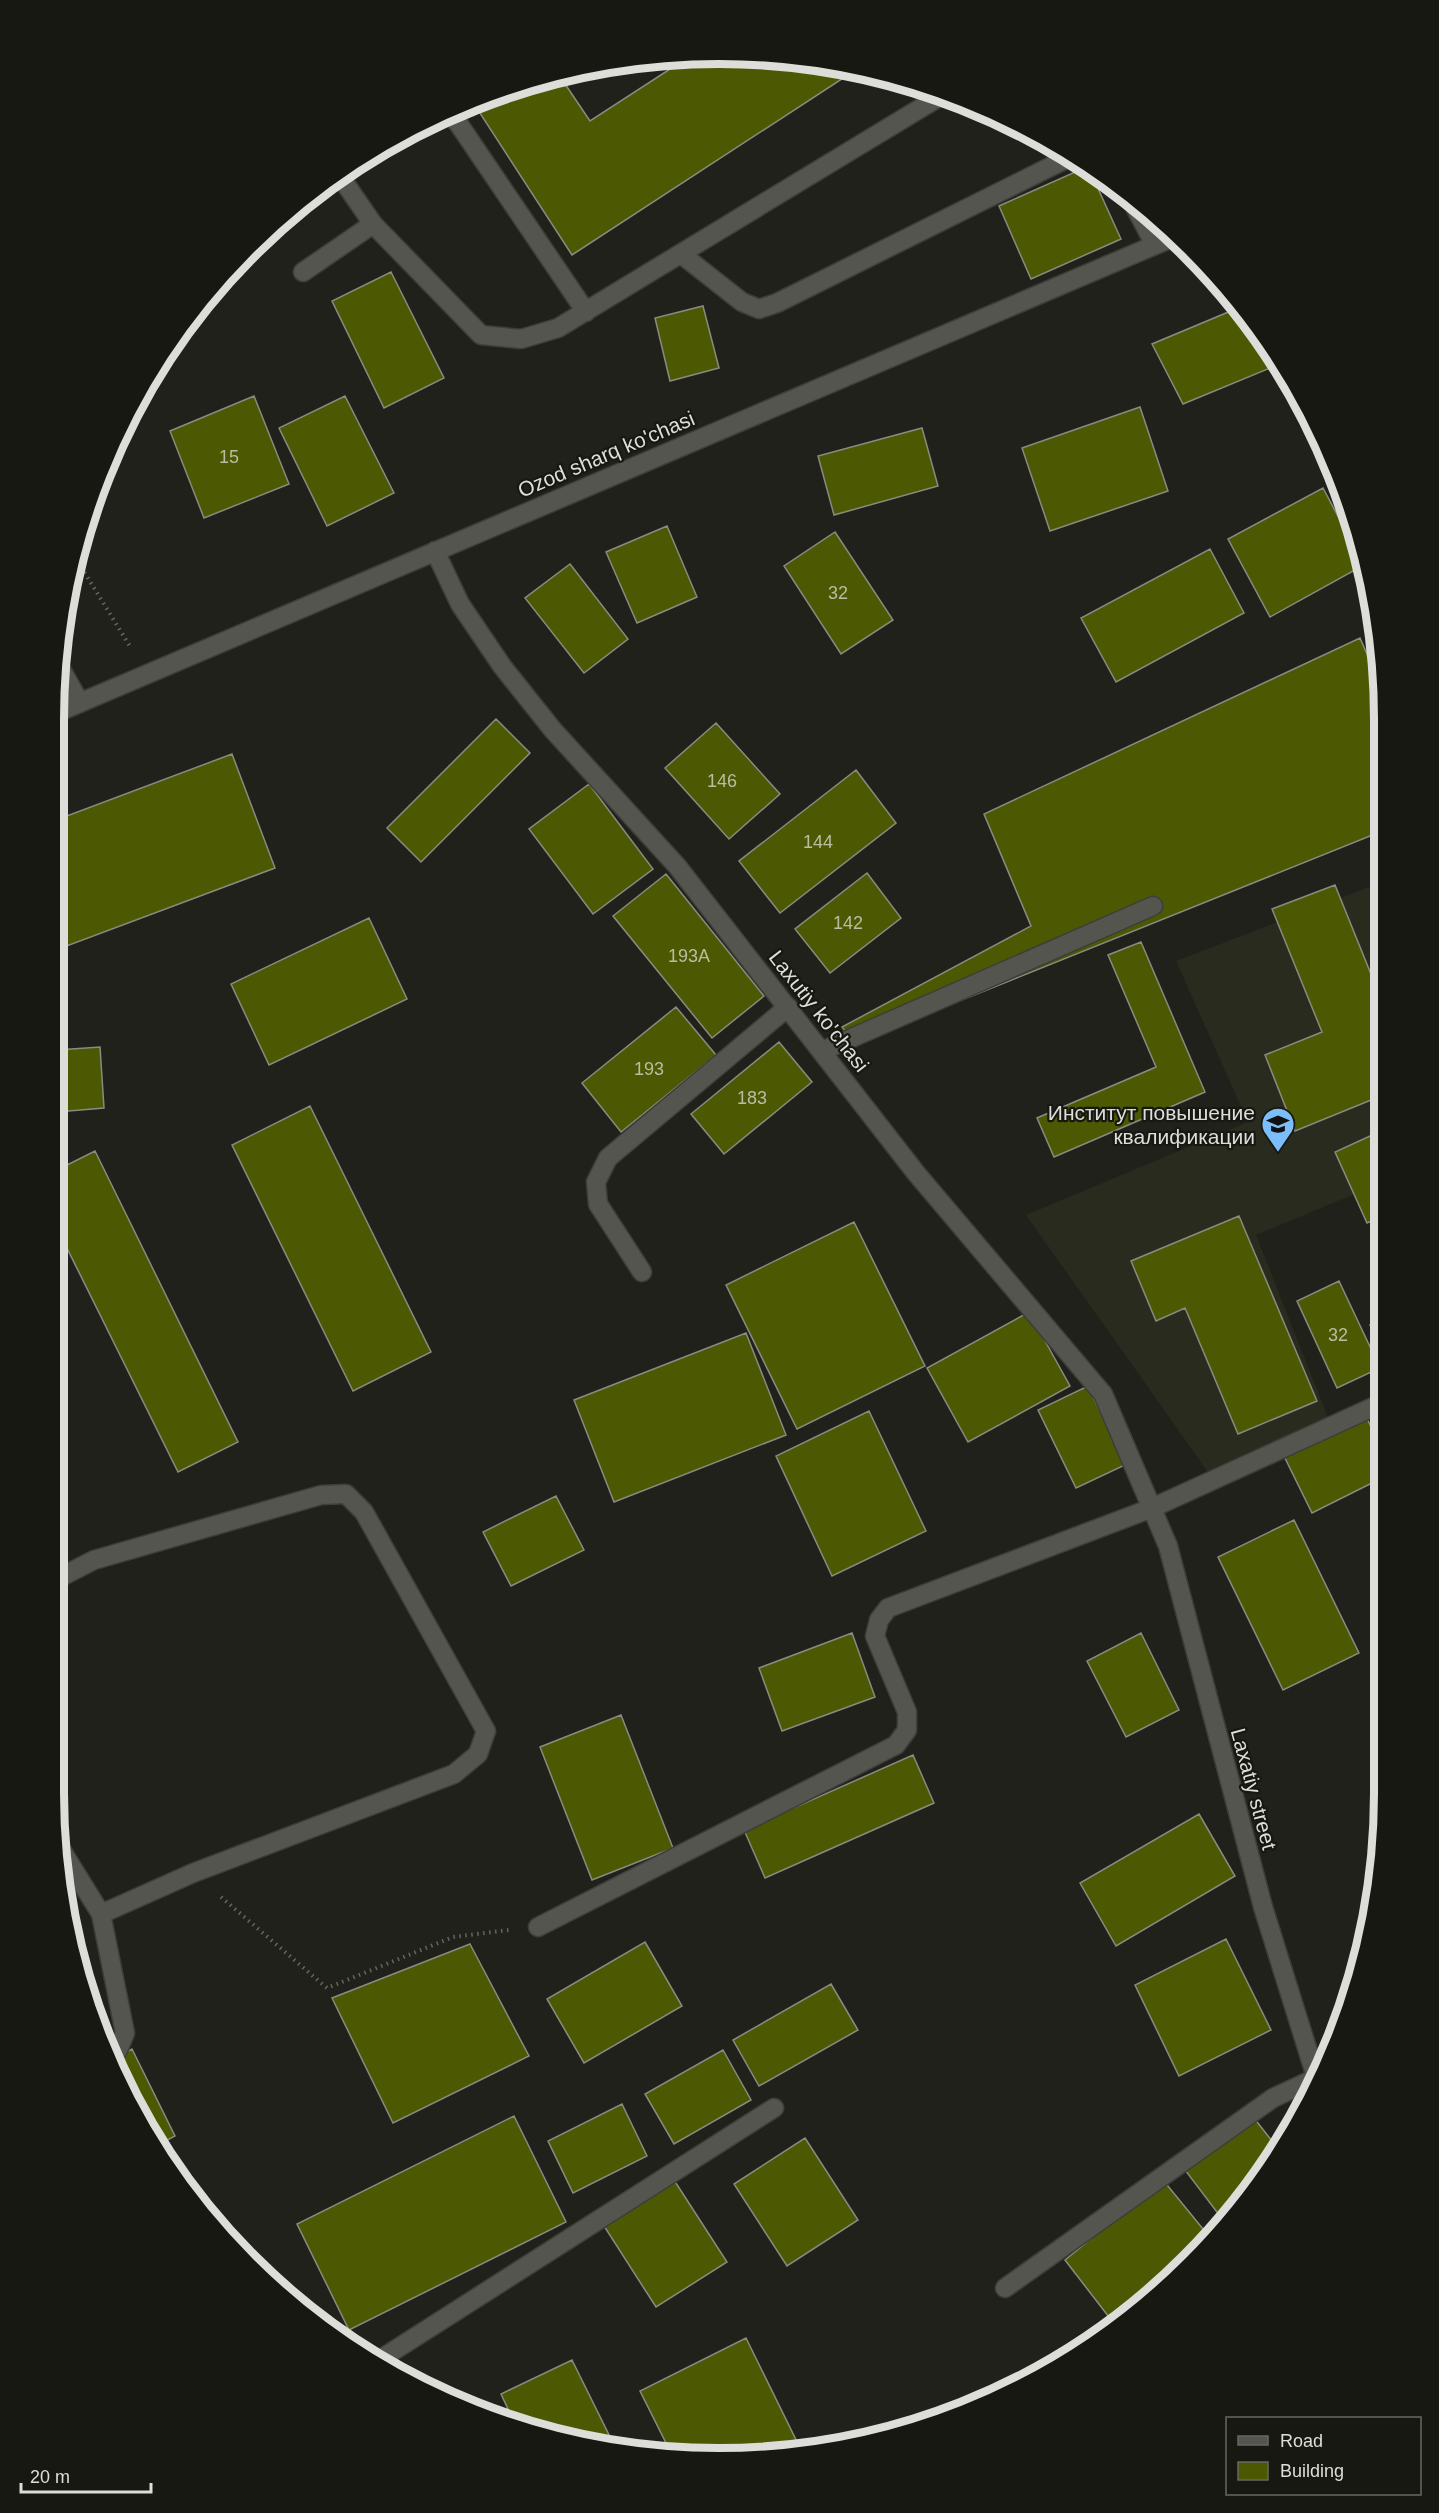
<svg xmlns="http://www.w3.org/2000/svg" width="1439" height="2513" viewBox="0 0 1439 2513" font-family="Helvetica,sans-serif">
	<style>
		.built { fill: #292b1f }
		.building { fill: #4d5902; stroke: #898b83; stroke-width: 1.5 }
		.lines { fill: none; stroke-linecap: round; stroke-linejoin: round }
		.service-casing { stroke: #3d3e39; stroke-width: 21 }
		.minor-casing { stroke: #3d3e39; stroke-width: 21 }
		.path { stroke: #656660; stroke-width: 4; stroke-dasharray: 1.5 4.5; stroke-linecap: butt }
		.service { stroke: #53554e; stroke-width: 18 }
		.minor { stroke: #53554e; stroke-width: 18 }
		.labels { text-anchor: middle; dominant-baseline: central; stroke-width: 4.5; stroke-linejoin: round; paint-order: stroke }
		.number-label { font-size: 18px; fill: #b9bda4 }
		.street-label { font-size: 21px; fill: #dddeda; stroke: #171812 }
		.poi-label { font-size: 21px; fill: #dddeda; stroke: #171812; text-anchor: end }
		.rim { fill: none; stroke: #dddeda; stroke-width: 8 }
	</style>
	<rect width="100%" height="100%" fill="#20211b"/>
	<!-- built -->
	<path class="built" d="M1380,883L1381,1183L1256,1235L1331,1425L1208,1472L1026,1215L1248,1122L1176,961Z"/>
	<!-- building -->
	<path class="building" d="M690,56L807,60L854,71L572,255L474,104L559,75L590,121Z
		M1084,168L1091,173L1121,239L1031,279L999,206Z
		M325,185L329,191L272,231L315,191Z
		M391,272L444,378L384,408L332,301Z
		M703,306L719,368L670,381L655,318Z
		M1238,308L1273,350L1280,364L1183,404L1152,344Z
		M254,396L289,484L204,518L170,431Z
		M345,396L394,493L327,526L279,428Z
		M1140,407L1168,491L1050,531L1022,448Z
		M922,428L938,486L834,515L818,456Z
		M1323,488L1364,565L1270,617L1228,539Z
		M667,526L697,597L637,623L606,552Z
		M835,532L893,620L841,654L784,566Z
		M1210,549L1244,613L1116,682L1081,618Z
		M570,564L628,639L584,673L525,598Z
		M1360,638L1380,684V832L855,1043L842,1027L1031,926L984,814Z
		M496,719L530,753L421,862L387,828Z
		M716,723L780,794L729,839L665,768Z
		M232,754L275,868L56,950V820Z
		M856,770L896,823L780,913L739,861Z
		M589,784L653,869L593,914L529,829Z
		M867,873L901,918L830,973L795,929Z
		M666,874L764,996L712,1038L613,916Z
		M1335,885L1381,999V1096L1295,1131L1265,1055L1322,1032L1272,909Z
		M369,918L407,999L269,1065L231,984Z
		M1141,942L1205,1092L1054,1157L1037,1118L1156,1067L1108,955Z
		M676,1007L716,1055L621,1132L582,1083Z
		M779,1042L812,1082L724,1154L691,1114Z
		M100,1047L104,1108L57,1112V1050Z
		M310,1106L431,1352L353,1391L232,1145Z
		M1381,1131V1217L1367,1223L1335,1152Z
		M95,1151L238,1442L178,1472L57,1228V1170Z
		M1239,1216L1317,1401L1238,1434L1185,1308L1156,1321L1131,1261Z
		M854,1222L925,1366L797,1429L726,1285Z
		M1339,1281L1380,1368L1337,1388L1297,1301Z
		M1029,1312L1070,1386L968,1442L927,1368Z
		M1382,1319V1348L1370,1325Z
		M746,1333L786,1435L614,1502L574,1400Z
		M1088,1386L1125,1465L1076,1488L1038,1410Z
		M869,1411L926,1531L832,1576L776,1456Z
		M1364,1412L1382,1450V1478L1312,1513L1282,1452Z
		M556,1496L584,1550L511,1586L483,1532Z
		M1294,1520L1359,1653L1283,1690L1218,1557Z
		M852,1633L875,1697L782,1731L759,1668Z
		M1141,1633L1179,1710L1126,1737L1087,1661Z
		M621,1715L673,1848L592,1880L540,1747Z
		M913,1755L934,1803L765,1878L744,1830Z
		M1199,1814L1235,1876L1116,1946L1080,1883Z
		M1226,1939L1271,2030L1179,2076L1135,1985Z
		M74,1942L106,2018L96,2022L89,2007Z
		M645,1942L682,2006L584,2063L547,1999Z
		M470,1944L529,2056L393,2123L332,1998Z
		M831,1984L858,2030L759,2086L733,2040Z
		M132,2049L175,2136L158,2145L123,2088L111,2060Z
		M723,2050L751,2100L674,2144L645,2094Z
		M622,2104L647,2156L573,2193L548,2141Z
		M514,2116L566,2222L349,2330L297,2224Z
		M1254,2118L1279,2150L1226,2224L1185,2170Z
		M805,2138L858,2220L787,2266L734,2184Z
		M674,2180L727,2262L656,2307L604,2226Z
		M1163,2180L1212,2240L1158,2294L1115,2325L1065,2260Z
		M746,2338L802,2452L763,2458L672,2455L640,2391Z
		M572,2360L615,2447L611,2449L547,2436L515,2424L501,2394Z"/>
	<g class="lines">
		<!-- service casing -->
		<g class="service-casing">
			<path id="service" d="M448,114L458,123L586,312
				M340,176L373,224L481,335L521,339L558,328L944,94
				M1135,207L1155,245
				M681,254L742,302L759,309L777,303L1070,157
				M303,272L373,224
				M822,1051L1153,906"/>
		</g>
		<!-- minor casing -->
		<g class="minor-casing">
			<path id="minor" d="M435,551L460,604L502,666L553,730L677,866L916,1173L1103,1394L1168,1546L1263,1907L1317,2080
				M58,664L80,703
				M56,713L1174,237
				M642,1272L598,1204L596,1182L608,1158L788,1007
				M59,1578L94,1560L321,1495L346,1494L364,1512L486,1731L478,1754L454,1774L193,1873L101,1914L60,1848
				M101,1914L125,2033L118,2050L109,2054
				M538,1927L896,1745L907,1730V1712L875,1636L879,1620L888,1608L1152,1508L1382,1403
				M1005,2288L1273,2098L1316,2078
				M376,2362L774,2108"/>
		</g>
		<!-- path -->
		<path class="path" d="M75,557L131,648
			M221,1897L327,1988L453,1937L509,1930"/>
		<!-- service -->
		<use href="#service" class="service"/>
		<!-- minor -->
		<use href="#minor" class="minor"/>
	</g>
	<!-- icons -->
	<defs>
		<g id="university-pin" transform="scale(1.725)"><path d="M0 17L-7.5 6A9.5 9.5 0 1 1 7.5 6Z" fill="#7cbef9" stroke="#171812"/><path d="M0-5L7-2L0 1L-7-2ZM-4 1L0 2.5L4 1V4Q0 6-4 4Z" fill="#111"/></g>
	</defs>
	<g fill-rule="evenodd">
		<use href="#university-pin" x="1278" y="1124"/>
	</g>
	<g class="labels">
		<!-- number labels -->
		<g class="number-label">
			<text x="229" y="457">15</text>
			<text x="838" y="593">32</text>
			<text x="722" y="781">146</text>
			<text x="818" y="842">144</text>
			<text x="848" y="923">142</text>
			<text x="689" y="956">193А</text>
			<text x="649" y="1069">193</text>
			<text x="752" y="1098">183</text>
			<text x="1338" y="1335">32</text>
		</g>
		<!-- street labels -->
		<g class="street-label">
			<text transform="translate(606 454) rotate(-23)">Ozod sharq ko'chasi</text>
			<text transform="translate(819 1011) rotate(52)">Laxutiy ko'chasi</text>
			<text transform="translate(1254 1789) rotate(75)">Laxatiy street</text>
		</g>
		<!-- poi labels -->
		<g class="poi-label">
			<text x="1255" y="1112">Институт повышение<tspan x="1255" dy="24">квалификации</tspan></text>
		</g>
	</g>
	<!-- crop -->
	<path d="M0 0H1439V2513H0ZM719 64H719A655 655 0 0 1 1374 719V1793A655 655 0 0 1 719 2448H719A655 655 0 0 1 64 1793V719A655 655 0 0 1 719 64Z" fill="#171812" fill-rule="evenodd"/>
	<path class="rim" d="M719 64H719A655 655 0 0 1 1374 719V1793A655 655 0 0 1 719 2448H719A655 655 0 0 1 64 1793V719A655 655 0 0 1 719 64Z"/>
	<!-- legend -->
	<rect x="1226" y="2417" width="195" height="78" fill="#171812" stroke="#666762" stroke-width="1.5"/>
	<rect x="1238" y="2436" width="30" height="9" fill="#53554e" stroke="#666762" stroke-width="1.5"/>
	<text x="1280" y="2447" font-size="18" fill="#dddeda">Road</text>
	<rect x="1238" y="2462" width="30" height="18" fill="#4d5902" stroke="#666762" stroke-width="1.5"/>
	<text x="1280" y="2477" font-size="18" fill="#dddeda">Building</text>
	<!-- scale -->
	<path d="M21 2483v9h130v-9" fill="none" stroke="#dddeda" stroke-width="3"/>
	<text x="30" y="2483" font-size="18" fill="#dddeda" stroke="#171812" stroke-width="4.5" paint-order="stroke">20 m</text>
</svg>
